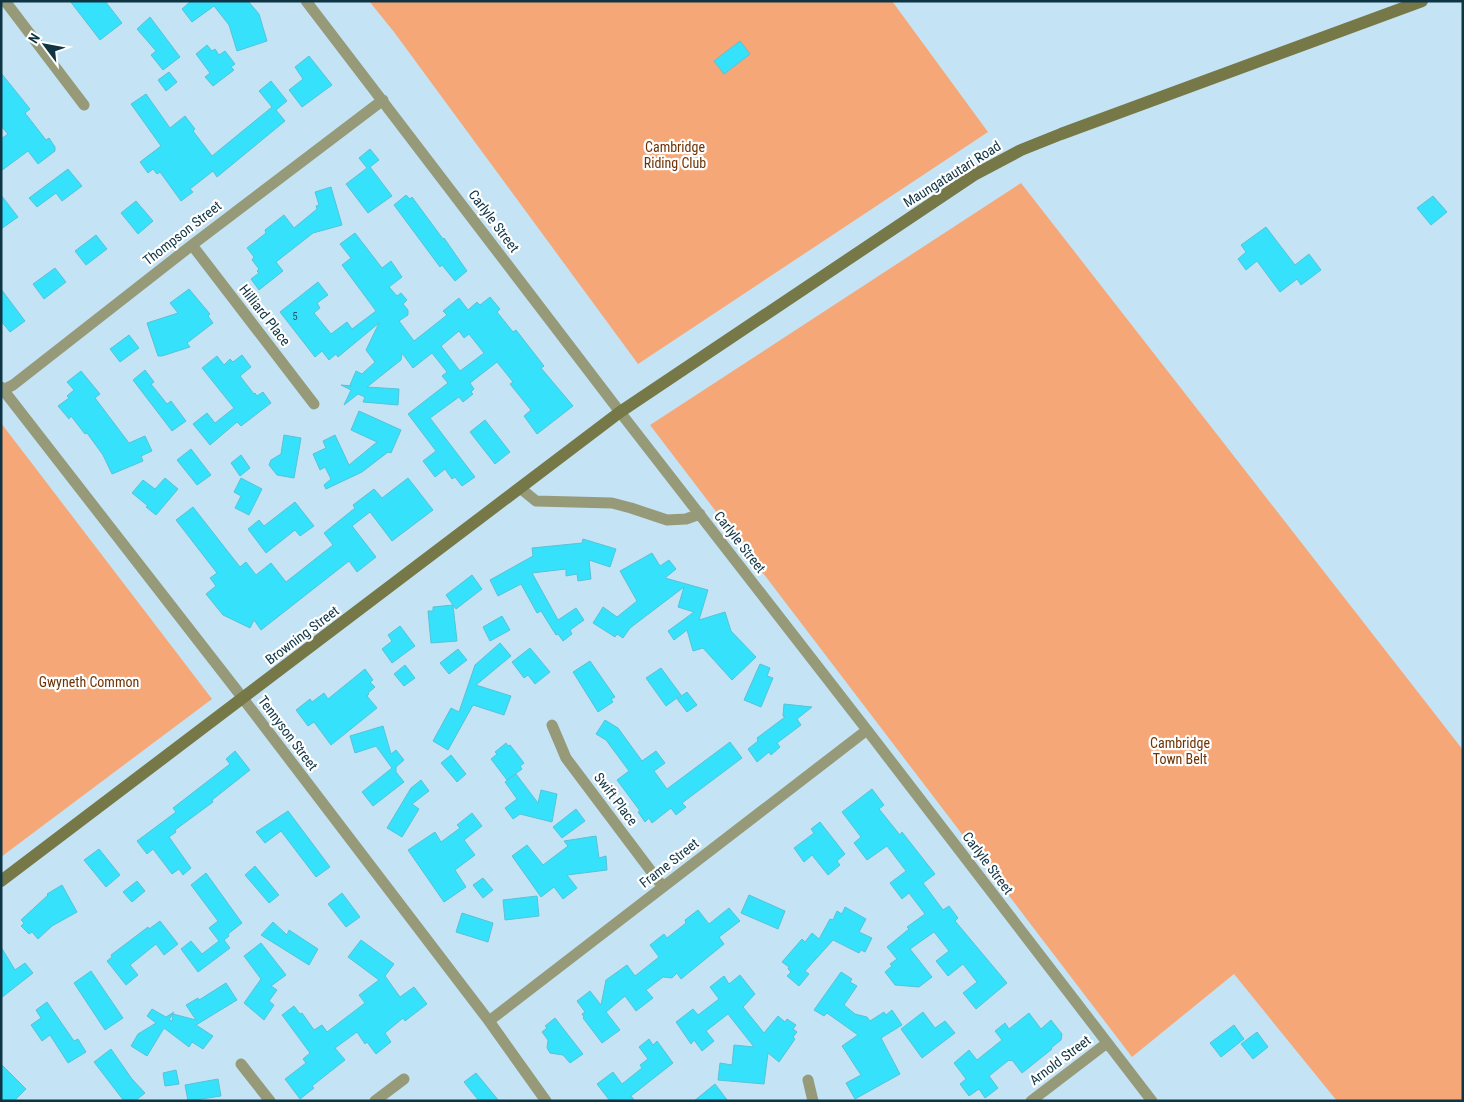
<svg xmlns="http://www.w3.org/2000/svg" width="1464" height="1102" viewBox="0 0 1464 1102" font-family="'Roboto Condensed',sans-serif">
	<style>
		.green { fill: #f6a778 }
		.building { fill: #36e1fc; stroke: #57c3d7; fill-rule: evenodd }
		.lines { fill: none; stroke-linecap: round; stroke-linejoin: round }
		.street { stroke: #979a79; stroke-width: 11 }
		.secondary { stroke: #767847; stroke-width: 12 }
		.labels { text-anchor: middle; dominant-baseline: central; stroke-width: 4.5; stroke-linejoin: round; paint-order: stroke }
		.number-label { font-size: 11px; fill: #196073 }
		.park-label { font-size: 14px; fill: #6e3203; stroke: #fff }
		.street-label { font-size: 14px; fill: #0f3545; stroke: #fff }
	</style>
	<rect width="100%" height="100%" fill="#c4e4f5"/>
	<!-- green -->
	<path class="green" d="M369,1H892L988,132L638,364L394,32Z
		M1021,183L1463,750V1101H1337L1234,974L1132,1057L650,425Z
		M1,423L212,699L1,857Z"/>
	<!-- building -->
	<path class="building" d="M70,1H105L122,23L100,40Z
		M191,1H248L259,14L267,41L237,51L229,25L214,6L192,22L182,9Z
		M150,17L180,57L163,70L151,55L156,51L137,29Z
		M740,41L750,54L724,74L714,61Z
		M207,45L212,51L215,49L219,55L225,51L235,64L231,67L234,70L213,86L205,77L210,73L196,54Z
		M309,56L332,85L302,107L289,90L303,79L295,67Z
		M169,72L177,82L166,91L158,80Z
		M1,73L30,109L25,113L46,140L49,138L55,147V151L38,164L28,151L1,171V139L8,134L1,126Z
		M271,81L287,101L276,110L285,121L217,177L213,171L190,189L193,192L181,201L160,172L157,174L153,169L148,173L140,162L161,146L131,104L146,94L170,128L185,116L195,129L193,131L212,156L272,107L259,91Z
		M370,149L379,160L370,167L392,196L368,213L346,184L367,168L359,158Z
		M68,169L82,186L62,201L56,193L37,207L29,198Z
		M331,187L342,225L313,233L276,262L283,271L259,290L251,279L259,273L257,271L259,269L252,260L254,257L247,248L266,233L265,230L284,215L294,228L317,209L316,206L319,205L315,192Z
		M1,195L18,217L1,229Z
		M406,195L410,199L412,197L443,239L444,238L467,271L455,281L442,265L440,267L394,205Z
		M1433,196L1447,212L1431,225L1417,208Z
		M136,201L153,221L138,234L121,213Z
		M1266,227L1295,265L1309,254L1321,270L1301,285L1297,279L1280,292L1257,261L1246,270L1238,259L1246,252L1241,245Z
		M355,233L382,268L391,261L402,277L389,287L397,296L401,293L407,300L403,304L408,310V315L399,321L414,341L447,315L443,311L459,298L468,310L477,302L480,305L490,297L500,309L497,312L513,332L516,330L544,366L541,368L573,406L537,434L524,416L531,410L510,384L513,382L497,362L470,383L474,389L471,392L473,394L463,402L459,397L430,418L475,477L462,486L455,477L452,479L445,469L435,477L423,461L436,451L408,414L448,383L442,376L447,372L432,353L413,368L402,353L401,360L367,387L399,389L398,405L363,402L365,397L358,394L344,405L351,390L341,385L352,386L350,385L356,371L362,374L375,362L366,350L379,323L338,357L336,354L329,360L322,351L315,357L280,312L318,282L328,295L317,303L320,308L314,313L331,334L347,322L352,329L376,311L342,265L351,258L340,244ZM459,331L464,338L469,334L484,353L460,371L441,346Z
		M96,235L107,249L86,265L75,251Z
		M55,268L66,282L44,299L33,284Z
		M1,289L25,321L10,332L1,321Z
		M189,289L210,314L208,316L213,323L187,343L190,347L162,356H158L147,323L178,313L170,303Z
		M129,335L139,348L120,362L110,349Z
		M242,355L251,367L240,376L254,394L255,393L257,396L263,392L271,403L241,426L237,422L210,445L193,424L207,413L215,423L234,408L202,368L217,356L224,365L230,359L233,362Z
		M145,370L154,382L151,384L167,404L171,401L186,421L172,431L133,380Z
		M81,371L100,394L95,398L129,443L145,436L152,451L141,456L143,461L112,474L103,455L87,433L85,434L71,416L69,419L58,406L69,398L67,396L74,390L67,382Z
		M359,411L401,430L391,453L388,452L362,472L326,489L324,485L331,479L325,467L320,470L313,454L326,448L323,441L335,435L349,465L377,442L351,430Z
		M485,420L510,452L495,464L470,432Z
		M284,435L301,438L294,478L277,475L269,465L271,460L281,454Z
		M191,449L211,475L197,485L177,460Z
		M241,455L250,468L240,476L231,463Z
		M165,478L178,489L156,515L146,507L148,506L132,493L143,480L155,489Z
		M241,478L262,489L249,515L235,508L241,496L234,492Z
		M408,478L433,510L392,541L370,512L352,526L376,557L357,572L349,561L261,630L254,620L250,628L223,615L206,594L216,586L210,578L217,573L176,520L193,507L240,567L246,562L256,575L271,563L286,582L333,545L324,533L355,508L353,505L374,489L382,498Z
		M295,502L314,526L300,536L295,530L266,553L248,529L259,520L264,526Z
		M583,539L616,549L610,567L589,560L591,579L578,581L577,574L566,576V569L532,573L558,620L576,608L584,620L570,630L572,634L563,641L558,634L556,635L541,611L537,613L521,584L498,596L490,580L533,556L532,548L582,543Z
		M652,553L660,566L669,560L676,569L665,578L708,590L699,620L725,612L731,631L756,657L732,680L703,648L693,651L687,630L674,640L668,631L694,612L678,607L684,587L630,628L623,638L617,634L615,637L593,623L603,607L617,617L637,601L620,571Z
		M472,575L482,589L456,609L453,605L457,641L431,643L428,611H433V607L453,605L446,595Z
		M502,616L510,630L490,641L483,627Z
		M400,626L415,646L392,663L382,649L392,641L388,635Z
		M500,643L511,656L476,685L511,696L504,715L473,705L448,750L433,741L451,708L459,712L475,665Z
		M530,648L550,672L535,684L528,675L524,678L512,662Z
		M458,649L467,660L449,674L440,663Z
		M590,661L615,697L611,699L613,702L598,712L573,672Z
		M760,664L770,668L767,676L773,678L761,707L744,700Z
		M405,665L415,678L404,686L394,674Z
		M661,668L681,695L666,706L646,678Z
		M365,669L373,680L370,682L375,687L368,693L369,694L367,696L377,708L331,745L314,722L308,726L296,710L310,699L312,702L324,693L328,699Z
		M687,692L697,705L687,712L677,699Z
		M784,704L812,707L797,719L801,725L777,743L780,747L771,755L769,752L757,762L748,749L758,741L757,738L785,717L783,716Z
		M605,720L618,728L642,761L656,751L665,763L654,771L667,789L730,742L742,758L682,803L686,807L676,815L671,808L652,823L649,818L645,822L638,812L640,811L617,780L629,771L606,740L596,734Z
		M383,726L391,754L396,750L404,760L396,767V772L404,782L373,806L362,792L392,768L376,746L355,753L350,736Z
		M506,743L508,746L510,745L524,763L520,766L522,769L507,780L491,759L497,754L495,752Z
		M235,751L250,770L212,800L213,802L175,830L176,832L169,837L191,868L183,875L179,869L172,874L153,849L147,854L137,841L176,812L173,808L230,764L226,759Z
		M451,755L466,774L457,782L441,763Z
		M516,774L538,803L541,790L557,794L552,822L520,814L513,819L505,808L517,799L505,782Z
		M421,780L429,791L412,804L419,809L402,837L387,828L411,788Z
		M872,789L884,805L879,809L900,835L902,832L935,874L923,883L943,910L949,906L958,918L955,921L1007,983L976,1009L963,993L977,982L963,964L948,976L936,961L949,951L934,932L910,949L932,977L919,987L895,985L885,972L892,966L890,964L897,959L887,947L909,929L907,927L925,914L909,893L902,899L890,883L906,871L887,846L867,860L854,843L861,837L842,812Z
		M576,809L585,821L562,838L553,827Z
		M288,811L330,867L316,877L281,831L265,843L256,832Z
		M472,813L482,826L464,840L475,855L455,870L466,887L444,902L408,850L435,832L441,842L460,828L457,825Z
		M820,822L845,854L837,861L840,865L828,875L812,855L804,862L794,848L814,833L811,829Z
		M596,836L599,858L606,856L607,870L567,875L577,888L563,899L554,887L541,897L512,856L527,845L543,865L568,846L564,841Z
		M99,849L120,875L106,887L84,860Z
		M255,866L279,895L269,903L245,875Z
		M206,873L242,923L228,934L229,936L224,940L230,948L198,972L181,949L191,941L202,954L219,941L209,928L218,921L191,885Z
		M483,878L493,890L483,898L473,885Z
		M137,881L145,891L132,902L123,892Z
		M62,885L77,912L52,926L38,939L32,932L29,934L21,926L24,923L21,920L48,895L47,894Z
		M342,893L360,917L346,927L328,904Z
		M749,895L785,911L778,929L741,913Z
		M537,896L539,916L505,920L503,900Z
		M845,907L866,919L859,932L872,938L865,952L861,950L859,953L833,940L805,971L809,974L799,986L787,976L791,972L788,969L789,967L782,962L802,939L805,942L812,933L819,939L830,919L833,920L837,911L842,914Z
		M729,908L740,921L719,937L724,944L681,979L677,973L672,978L663,977L646,990L653,998L636,1011L625,996L606,1012L620,1030L602,1043L583,1018L584,1017L582,1014L585,1012L577,1001L590,991L601,1005L606,980L627,965L635,976L659,957L650,945L664,934L667,938L686,923L685,920L698,910L709,924Z
		M462,913L493,923L488,942L456,932Z
		M160,921L178,944L164,955L156,944L130,965L138,975L126,985L107,961L112,957L111,955L148,927L149,929Z
		M273,922L287,935L289,930L318,949L309,965L261,935Z
		M361,940L394,964L385,976L400,997L414,987L427,1004L405,1021L403,1018L385,1033L391,1042L376,1054L367,1042L365,1044L357,1032L335,1048L345,1060L312,1086L314,1088L300,1099L285,1079L306,1063L303,1059L310,1053L282,1015L294,1006L300,1014L302,1013L314,1030L322,1025L327,1032L365,1003L359,995L379,980L348,957Z
		M261,943L286,975L271,986L277,990L269,1001L274,1005L264,1020L244,1003L261,979L244,956Z
		M1,947L15,970L25,963L33,973L1,998Z
		M91,971L123,1018L105,1030L74,983Z
		M841,972L852,979L850,982L857,986L844,1005L855,1014L867,1017L870,1021L884,1012L886,1015L892,1010L902,1025L881,1038L900,1074L855,1099L846,1083L861,1075L842,1046L858,1035L827,1013L824,1016L814,1010Z
		M740,975L755,994L743,1007L764,1033L778,1016L785,1022L787,1019L796,1025L793,1029L797,1032L793,1037L795,1039L779,1062L768,1053L764,1084L718,1080L720,1063L732,1065L734,1045L754,1047L728,1014L706,1031L714,1041L702,1051L694,1040L691,1044L676,1022L693,1009L698,1015L719,999L710,987L724,976L729,984Z
		M226,983L237,1000L196,1025L213,1036L203,1049L192,1042L189,1047L164,1028L147,1056L131,1046L138,1034L156,1023L147,1016L152,1009L166,1017L174,1012L169,1020L172,1021L173,1014L196,1020L186,1005L198,998L199,1000Z
		M47,1002L74,1041L78,1039L86,1052L68,1063L50,1035L42,1041L31,1025L41,1018L36,1010Z
		M923,1012L935,1028L945,1021L955,1033L922,1058L901,1029Z
		M1029,1013L1041,1029L1051,1020L1062,1034L1061,1040L1051,1048L1052,1049L1022,1073L1012,1060L1010,1061L1009,1060L989,1076L998,1088L985,1098L979,1089L969,1096L960,1084L966,1079L954,1063L969,1050L977,1060L1002,1040L995,1031L1005,1023L1009,1029Z
		M555,1018L583,1054L570,1063L563,1055L550,1053L547,1048L548,1040L542,1032L547,1028L545,1026Z
		M1234,1025L1244,1039L1221,1057L1210,1043Z
		M1257,1032L1268,1047L1253,1059L1241,1044Z
		M649,1039L653,1045L657,1041L673,1063L631,1096L635,1101H610L597,1084L613,1072L622,1084L642,1068L640,1065L648,1059L639,1047Z
		M111,1049L132,1079L145,1093L135,1101H124L94,1062Z
		M1,1064L26,1089L14,1101H1Z
		M176,1070L179,1084L165,1086L163,1073Z
		M476,1073L499,1101H479L464,1082Z
		M218,1079L221,1096L188,1101L185,1085Z
		M715,1084L728,1101H694Z"/>
	<g class="lines">
		<!-- street -->
		<path class="street" d="M5,1L84,105
			M306,1L620,412L867,730L1152,1101
			M192,245L314,404
			M1,387L235,688L489,1021L546,1101
			M1,391L13,385L192,245L383,100
			M520,488L536,501L612,503L631,508L667,520L686,519L700,514
			M552,725L566,758L663,887
			M489,1021L867,730
			M241,1064L270,1101
			M808,1080L813,1101
			M375,1101L404,1079
			M1031,1101L1107,1043"/>
		<!-- secondary -->
		<path class="secondary" d="M1,881L620,412L974,175L1021,150L1061,134L1422,1"/>
	</g>
	<g class="labels">
		<!-- number labels -->
		<g class="number-label">
			<text x="295" y="316">5</text>
		</g>
		<!-- park labels -->
		<g class="park-label">
			<text x="675" y="147">Cambridge<tspan x="675" dy="16">Riding Club</tspan></text>
			<text x="89" y="682">Gwyneth Common</text>
			<text x="1180" y="743">Cambridge<tspan x="1180" dy="16">Town Belt</tspan></text>
		</g>
		<!-- street labels -->
		<g class="street-label">
			<text transform="translate(952 174) rotate(-32)">Maungatautari Road</text>
			<text transform="translate(494 221) rotate(53)">Carlyle Street</text>
			<text transform="translate(182 233) rotate(-38)">Thompson Street</text>
			<text transform="translate(265 315) rotate(52)">Hilliard Place</text>
			<text transform="translate(740 542) rotate(52)">Carlyle Street</text>
			<text transform="translate(302 635) rotate(-37)">Browning Street</text>
			<text transform="translate(288 733) rotate(53)">Tennyson Street</text>
			<text transform="translate(616 799) rotate(53)">Swift Place</text>
			<text transform="translate(669 863) rotate(-38)">Frame Street</text>
			<text transform="translate(988 863) rotate(53)">Carlyle Street</text>
			<text transform="translate(1060 1060) rotate(-37)">Arnold Street</text>
		</g>
	</g>
	<!-- border -->
	<rect width="1464" height="1102" fill="none" stroke="#0f3545" stroke-width="5"/>
	<!-- north arrow -->
	<g transform="translate(45 45) rotate(302)" stroke="#ffffff" stroke-width="4" paint-order="stroke">
	<path d="M0-4L9 19L0 12L-9 19Z" fill="#0f3545"/>
	<text y="-8" font-size="14" font-weight="bold" text-anchor="middle" fill="#0f3545">N</text>
	</g>
</svg>
